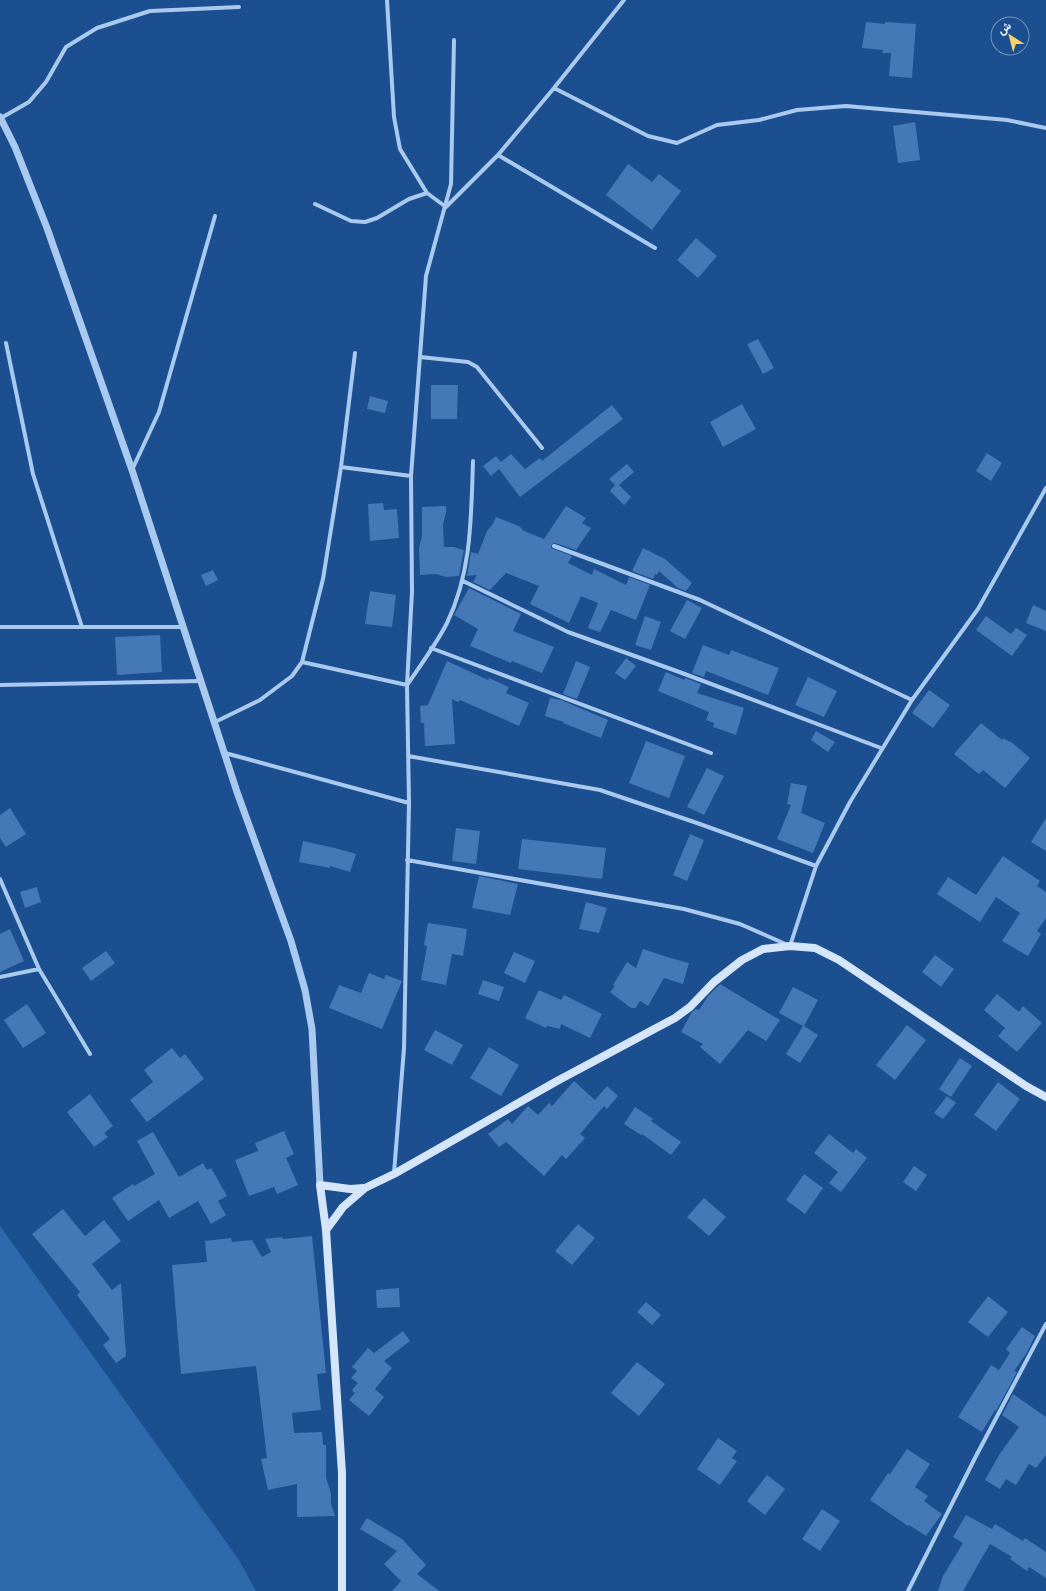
<svg xmlns="http://www.w3.org/2000/svg" width="1046" height="1591" viewBox="0 0 1046 1591" font-family="Inter,Vazirmatn,sans-serif">
	<style>
		.green { fill: #2e69ad }
		.building { fill: #4478b7 }
		.lines { fill: none; stroke-linecap: round; stroke-linejoin: round }
		.minor { stroke: #a9c9ee; stroke-width: 4 }
		.tertiary { stroke: #a9c9ee; stroke-width: 7 }
		.secondary { stroke: #d6e6fa; stroke-width: 8 }
	</style>
	<rect width="100%" height="100%" fill="#1b4f8f"/>
	<!-- green -->
	<path class="green" d="M0,1226L239,1560L256,1591H0Z"/>
	<!-- building -->
	<path class="building" d="M866,22L885,24V22L916,24L912,78L889,76L891,53H882L883,50L862,48Z
		M915,122L920,160L898,163L893,126Z
		M628,164L652,182L659,174L681,191L652,230L606,195Z
		M696,238L717,256L698,278L677,260Z
		M758,339L774,368L763,374L747,344Z
		M431,385H458L457,419H431Z
		M370,396L388,401L385,413L367,409Z
		M742,404L756,429L723,447L710,422Z
		M612,405L623,419L520,497L499,469L491,476L483,466L496,456L501,462L511,454L525,469L540,458L542,461Z
		M987,453L1002,463L991,481L976,471Z
		M627,464L634,472L619,485L631,497L624,505L610,491L615,485L609,479Z
		M383,503L384,510L397,509L399,538L370,541L368,504Z
		M446,506V513L443,524L444,547H454L464,550L459,576L446,577L436,574L420,575L419,548L422,536V507Z
		M566,506L586,518L582,523L591,528L576,550L555,543L552,544L551,548L572,556L568,563L592,575L594,569L626,585L629,577L650,585L636,620L611,610L600,632L588,628L598,603L581,596L569,623L530,604L539,586L506,573L490,590L473,582L477,575L467,576L471,552L478,554L487,531L493,524L496,517L519,526L524,531L544,539Z
		M643,548L665,559L692,583L686,591L678,588L659,571L657,575L655,574L653,579L632,571Z
		M213,570L218,580L206,586L201,575Z
		M469,588L521,614L513,631L554,647L542,673L512,661L511,663L470,646L478,629L454,615Z
		M370,591L396,595L392,627L365,624Z
		M687,600L702,608L685,639L670,631Z
		M1033,605L1046,611V631L1026,623Z
		M645,616L661,622L651,650L635,645Z
		M986,616L1011,634L1016,628L1027,635L1012,656L976,630Z
		M160,635L162,672L117,675L115,637Z
		M703,645L729,655L731,650L779,668L768,695L706,671L704,677L692,673Z
		M626,658L636,666L625,680L615,673Z
		M447,661L488,680L489,678L509,687L506,693L529,703L519,726L460,700L458,702L452,699L455,744L425,746L424,723H421L420,706L428,705Z
		M576,661L590,667L577,699L563,694Z
		M666,672L684,680L685,678L701,684L697,693L744,708L736,735L713,727L714,723L706,720L709,712L658,691Z
		M808,677L837,691L824,717L795,705Z
		M929,690L950,705L933,728L912,713Z
		M550,698L561,700L608,720L601,738L563,723L564,722L545,716Z
		M981,723L1002,740L1003,738L1010,742V741L1030,758L1005,788L983,770L979,774L954,754Z
		M816,731L835,742L828,752L811,740Z
		M646,741L685,756L669,798L629,783Z
		M707,768L724,776L704,815L687,807Z
		M791,783L807,786L801,813L825,823L813,853L777,839L791,805L787,804Z
		M10,808L26,834L6,847L0,838V815Z
		M1046,818V851L1031,842Z
		M456,828L480,831L476,864L452,861Z
		M690,834L704,840L687,881L673,875Z
		M522,839L606,848L602,879L518,869Z
		M303,841L335,848L356,854L350,872L330,866V868L299,862Z
		M1003,856L1040,881L1037,886L1046,892V918L1037,931L1041,934L1028,956L1002,941L1020,913L996,897L980,922L937,894L948,877L976,895Z
		M479,876L518,884L510,915L472,908Z
		M37,887L41,902L25,908L20,892Z
		M586,902L607,908L599,933L579,929Z
		M428,923L467,929L463,956L452,954L446,985L421,980L427,946L424,945Z
		M10,929L24,961L0,972V934Z
		M643,949L667,957L689,963L683,984L664,978L648,1006L640,1001L636,1008H631L610,992L615,986L613,985L627,962L636,968Z
		M106,951L115,963L91,981L82,968Z
		M514,952L535,961L525,983L504,973Z
		M935,955L954,969L941,987L922,972Z
		M369,973L384,979L386,975L402,981L382,1029L329,1008L339,985L361,993Z
		M483,980L504,987L499,1001L478,994Z
		M720,984L780,1020L766,1041L748,1030L720,1064L700,1047L703,1044L681,1032L692,1012L696,1009L699,1010L708,996Z
		M793,987L818,1000L804,1026L818,1035L800,1063L786,1054L803,1026L779,1013Z
		M539,990L561,1000L564,995L602,1014L590,1038L561,1024L560,1029L547,1026L546,1028L525,1018Z
		M997,994L1019,1012L1023,1006L1042,1023L1017,1052L998,1036L1005,1028L984,1010Z
		M27,1004L46,1033L23,1048L4,1020Z
		M907,1025L926,1040L895,1080L876,1065Z
		M435,1030L463,1045L452,1065L424,1050Z
		M489,1047L519,1065L501,1096L470,1078Z
		M172,1048L180,1058L185,1054L204,1079L147,1122L130,1100L153,1082L144,1070Z
		M960,1058L972,1066L951,1097L939,1089Z
		M574,1081L595,1100L607,1086L618,1096L607,1109L604,1106L580,1134L585,1138L566,1159L562,1155L544,1176L506,1142L499,1147L488,1134L508,1119L512,1124L528,1106L538,1115L549,1103L552,1106Z
		M998,1082L1020,1099L996,1131L974,1115Z
		M90,1094L113,1126L104,1133L108,1137L94,1147L67,1112Z
		M947,1096L956,1103L943,1119L934,1113Z
		M635,1107L653,1119L651,1121L681,1142L671,1155L642,1134L641,1135L624,1124Z
		M284,1131L294,1154L286,1158L298,1185L277,1194L274,1187L249,1196L235,1160L258,1151L255,1143Z
		M153,1132L179,1177L203,1163L207,1170L211,1168L227,1196L218,1201L226,1215L211,1224L198,1201L169,1218L159,1200L128,1221L112,1198L133,1184L134,1186L155,1174L137,1141Z
		M829,1134L853,1153L856,1149L867,1158L841,1192L829,1183L838,1172L814,1153Z
		M914,1166L927,1175L916,1191L903,1182Z
		M804,1174L823,1188L805,1214L786,1200Z
		M704,1198L726,1217L709,1236L687,1217Z
		M63,1209L85,1236L104,1220L121,1241L92,1264L112,1290L121,1283L126,1356L116,1363L103,1345L110,1339L77,1295L80,1292L32,1234Z
		M578,1224L595,1238L572,1265L555,1251Z
		M312,1236L326,1373L317,1374L321,1410L292,1413L294,1433L322,1432L323,1445H326V1478L331,1493V1504L335,1516L297,1517V1484L268,1490L261,1459L267,1458L256,1366L181,1374L172,1265L207,1262L205,1241L231,1238L232,1242L252,1240L262,1257L271,1252L265,1239L282,1237L283,1239Z
		M399,1288L400,1307L377,1308L376,1290Z
		M988,1296L1008,1312L988,1337L968,1322Z
		M646,1302L661,1315L652,1325L637,1312Z
		M1022,1327L1035,1336L1026,1354L1014,1371L1017,1372L996,1411L995,1410L982,1432L958,1417L991,1365L999,1370L1010,1353L1006,1349Z
		M403,1331L410,1341L384,1361L392,1368L375,1389L384,1397L369,1416L349,1400L355,1393L352,1390L358,1383L351,1378L357,1371L352,1367L368,1348L374,1353Z
		M637,1362L665,1384L639,1416L611,1393Z
		M1013,1394L1046,1417V1455L1036,1468L1029,1464L1016,1485L1006,1479L1000,1489L985,1480L999,1455L1019,1427L1002,1415Z
		M718,1438L737,1451L732,1458L737,1461L720,1485L697,1469Z
		M907,1449L930,1464L915,1487L928,1496L924,1501L942,1514L926,1536L909,1525L908,1526L870,1500L888,1473L890,1474Z
		M767,1475L785,1489L765,1515L747,1501Z
		M822,1509L840,1521L820,1551L802,1539Z
		M966,1515L992,1529L995,1524L1023,1541L1025,1538L1046,1552V1578L1029,1567L1027,1571L1010,1559L1012,1557L990,1544L963,1591H938L943,1576L963,1543L953,1537Z
		M367,1518L402,1539L426,1565L417,1574L439,1591H392L401,1581L384,1564L397,1551L360,1529Z"/>
	<g class="lines">
		<!-- minor -->
		<path class="minor" d="M387,0L394,117L400,149L427,193L446,207L498,155L554,88L624,0
			M554,88L648,136L677,143L717,125L759,120L797,110L846,106L1007,120L1046,128
			M1,118L29,102L46,82L66,47L97,28L150,11L239,7
			M498,155L655,248
			M315,204L351,221L365,222L377,218L409,199L427,193
			M6,343L33,474L82,627
			M420,357L468,362L477,367L542,448
			M341,467L411,476
			M132,470L159,412L215,216
			M554,546L700,600L912,700
			M463,581L568,632L682,673L881,748
			M0,627H184
			M431,648L711,753
			M302,662L407,685C420,666 437,643 447,623C472,571 471,517 473,461
			M0,685L201,681
			M215,722L260,700L292,676L302,662L323,579L341,467L355,353
			M225,753L409,803
			M408,756L600,790L697,823L816,866
			M407,860L684,909L740,924L790,946L816,866L850,802L912,700L978,609L1046,488
			M0,879L39,969L90,1054
			M0,977L39,969
			M394,1173L404,1048L409,803L407,685L412,592L411,476L426,276L451,184L454,40
			M908,1591L976,1456L1046,1324"/>
		<!-- tertiary -->
		<path class="tertiary" d="M0,117L15,147L47,228L132,470L237,792L291,941L305,990L312,1029L320,1185"/>
		<!-- secondary -->
		<path class="secondary" d="M326,1230L343,1207L365,1188L394,1174L557,1081L675,1018L690,1007L714,982L742,960L763,949L790,946L815,948L839,960L1026,1086L1046,1097
			M342,1591V1473L326,1230L320,1185L350,1189L364,1188"/>
	</g>
	<!-- north arrow -->
	<g transform="translate(1010 36) rotate(324)"><circle r="19" fill="#1b4f8f" stroke="#7695bc"/>
	<path d="M0-3L7 15L0 10L-7 15Z" fill="#ffd166"/>
	<text y="-6" font-size="11" font-weight="bold" text-anchor="middle" fill="#ffffff">ش</text>
	</g>
</svg>
